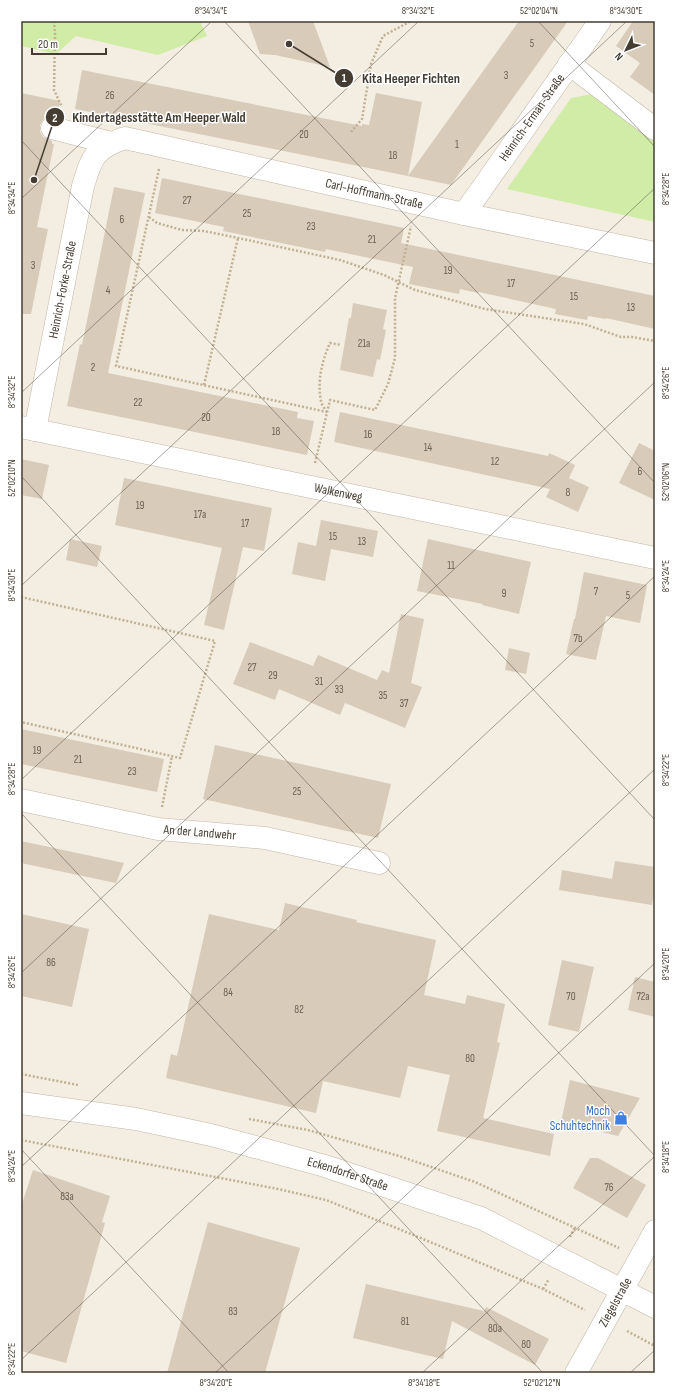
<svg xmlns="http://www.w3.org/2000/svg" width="676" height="1394" viewBox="0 0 676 1394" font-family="'Sofia Sans Condensed',sans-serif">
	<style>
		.green { fill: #d0eca7 }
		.building { fill: #d8cbba }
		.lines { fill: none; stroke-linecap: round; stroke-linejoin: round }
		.minor-casing { stroke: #c2b7a7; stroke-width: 23 }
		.path { stroke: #c2b094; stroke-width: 2.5; stroke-dasharray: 2 2; stroke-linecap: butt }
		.minor { stroke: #fff; stroke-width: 22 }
		.ticks { fill: none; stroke: #453d32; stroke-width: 1; stroke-opacity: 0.45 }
		.labels { text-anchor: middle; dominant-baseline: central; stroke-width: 3; stroke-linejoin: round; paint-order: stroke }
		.number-label { font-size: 11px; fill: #6a6054 }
		.street-label { font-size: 13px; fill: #453d32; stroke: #fff }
		.shop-label { font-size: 13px; fill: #366cbe; stroke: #fff; text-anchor: end }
		.leader { fill: none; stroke: #453d32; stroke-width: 1.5 }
		.callout-dot { fill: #453d32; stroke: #fff; stroke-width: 1.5 }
		.mark-label { font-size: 12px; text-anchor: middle; font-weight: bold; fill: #fff }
		.callout-label { font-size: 14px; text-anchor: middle; font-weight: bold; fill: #453d32; stroke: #fff; stroke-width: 3; stroke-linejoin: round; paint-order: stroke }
		.neatline { fill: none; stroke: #453d32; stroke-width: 1.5 }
		.ticks-label { font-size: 10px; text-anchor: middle; fill: #453d32 }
	</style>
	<rect width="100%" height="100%" fill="#f3ede2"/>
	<!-- green -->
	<path class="green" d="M21,21H200L207,36L158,55L76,36L56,54L21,46Z
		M592,94L655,141V222L507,189L571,98Z"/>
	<!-- building -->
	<path class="building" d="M248,21H313L330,67L275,55L260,54Z
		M519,21H568L451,185L408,176Z
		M633,21H655V95L630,77L640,63L616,46Z
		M82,70L362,126V124L369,125L376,93L422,102L408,176L75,109Z
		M21,93L60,101L57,116H48L43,120L40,125V132L43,137L52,141V144H54L37,227L48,229L31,314H21Z
		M162,178L404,228L401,243L655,296V329L606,318V319L588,316L587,320L555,314L556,309L479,292L478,293L460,289L459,294L409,284L413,267L326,249L325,252L276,242L223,231L224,227L155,213Z
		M114,187L145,193L108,373L298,412L297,418L314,421L307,455L67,406L80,344L82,345Z
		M353,303L387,310L383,329L386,330L380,360L377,359L373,377L340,370L349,318H351Z
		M340,412L548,456L549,453L575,465L569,478L589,487L578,512L546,497L550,489L334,442Z
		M639,443L655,451V500L619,483Z
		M21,459L49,465L42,499L21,495Z
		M124,478L272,508L264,551L243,547L224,630L204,625L222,548L115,525Z
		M321,520L378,531L373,557L331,549L325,581L292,574L298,542L316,546Z
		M70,539L102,546L97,567L66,560Z
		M428,539L531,562L519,614L482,605L483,604L417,591Z
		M584,572L647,585L640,623L606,616L596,660L566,654L574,619H575Z
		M401,614L424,619L411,683L422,687L405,728L345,703L340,715L279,689L275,700L233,684L250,642L313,666L318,655L377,680L382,670L389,673Z
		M509,648L530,653L526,674L505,670Z
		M21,729L164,759L157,792L21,764Z
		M215,745L391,784L378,838L203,799Z
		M21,841L124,863L116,883L21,863Z
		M615,861L655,867V887L652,905L559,890L562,870L612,879Z
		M285,903L357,920L356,922L436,940L424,995L465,1004L467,995L505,1004L497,1042L500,1043L483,1118L554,1134L550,1156L437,1131L450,1075L408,1066L400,1098L323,1081L316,1113L166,1078L171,1054L177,1056L209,914L279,930Z
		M21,914L89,929L72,1007L21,996Z
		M562,960L594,967L579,1032L548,1025Z
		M635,977L655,982V1017L628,1010Z
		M570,1080L640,1098L618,1136L561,1122Z
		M590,1158H598L646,1185L627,1218L573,1188Z
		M33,1170L110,1196L102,1222L105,1223L66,1363L21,1351V1207Z
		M208,1222L300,1248L265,1373H167Z
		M366,1284L484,1311L486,1307L549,1339L535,1365L452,1321L443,1359L353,1338Z"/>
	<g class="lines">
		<!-- minor casing -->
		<g class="minor-casing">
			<g id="minor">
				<path d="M569,64L655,129"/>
				<path d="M52,128L111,143"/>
				<path id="s1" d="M464,214L600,21"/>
				<path id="s2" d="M21,427L655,558"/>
				<path id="s3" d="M35,430L83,186C92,156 95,148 125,138L464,214L655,253"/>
				<path id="s4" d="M21,800L158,829L265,838L379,863"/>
				<path id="s5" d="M21,1103L136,1119L211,1135L325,1166L481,1218L655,1307"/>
				<path id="s6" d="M576,1373L655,1231"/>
			</g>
		</g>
		<!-- path -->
		<path class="path" d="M54,21L55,34L54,90L62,107
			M351,132L362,119L371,64L383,36L411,21
			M159,169L116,366L327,412
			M149,217L157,223L182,230L204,231L238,238L340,260L384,275L415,290L485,309L584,324L621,337H632L655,341
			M204,385L238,238
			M327,412C325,409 321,404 321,401C317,381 322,361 330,343L341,345
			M315,463L330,400L375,410L388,384L395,358V298L411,226
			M21,597L215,641L180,758L21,722
			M162,807L172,756
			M21,1074L78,1085
			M249,1119L308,1130L399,1156L475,1182L619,1248
			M21,1140L278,1189L326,1200L399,1229L543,1289L585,1310
			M570,1237L575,1227
			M543,1289L549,1279
			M627,1331L655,1346"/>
		<!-- minor -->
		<use href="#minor" class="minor"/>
	</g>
	<!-- ticks -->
	<path class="ticks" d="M224,21L655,483M538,21L655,147M21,140L655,820M21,199L212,21M21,393L419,21M21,476L655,1156M21,586L627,21M21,780L655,188M21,813L543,1373M21,973L655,382M21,1149L229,1373M21,1167L655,576M21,1360L655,769M215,1373L655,963M422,1373L655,1156M630,1373L655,1350"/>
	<!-- icons -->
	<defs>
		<g id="shop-bare" transform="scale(1.08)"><path d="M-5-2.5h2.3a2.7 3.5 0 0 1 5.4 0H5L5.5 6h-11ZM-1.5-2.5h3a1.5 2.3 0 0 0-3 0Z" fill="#3f7fe0" stroke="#fff" stroke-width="2.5" paint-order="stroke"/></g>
	</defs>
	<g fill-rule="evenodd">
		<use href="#shop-bare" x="621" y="1118"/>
	</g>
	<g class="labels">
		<!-- number labels -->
		<g class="number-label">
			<text x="532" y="43">5</text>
			<text x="506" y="75">3</text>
			<text x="110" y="95">26</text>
			<text x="304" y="134">20</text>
			<text x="457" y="144">1</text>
			<text x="393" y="155">18</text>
			<text x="187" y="200">27</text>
			<text x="247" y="213">25</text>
			<text x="122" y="219">6</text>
			<text x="311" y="226">23</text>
			<text x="372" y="239">21</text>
			<text x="33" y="265">3</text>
			<text x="448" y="270">19</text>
			<text x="511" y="283">17</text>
			<text x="108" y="290">4</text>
			<text x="574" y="296">15</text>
			<text x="631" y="307">13</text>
			<text x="364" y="343">21a</text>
			<text x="93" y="367">2</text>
			<text x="138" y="402">22</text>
			<text x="206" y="417">20</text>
			<text x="276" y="431">18</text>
			<text x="368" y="434">16</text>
			<text x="428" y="447">14</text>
			<text x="495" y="461">12</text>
			<text x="640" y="471">6</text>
			<text x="568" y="492">8</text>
			<text x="140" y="505">19</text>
			<text x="200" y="514">17a</text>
			<text x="245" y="523">17</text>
			<text x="333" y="536">15</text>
			<text x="362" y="541">13</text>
			<text x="451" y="565">11</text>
			<text x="596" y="591">7</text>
			<text x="504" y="593">9</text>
			<text x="628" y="595">5</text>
			<text x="578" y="638">7b</text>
			<text x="252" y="667">27</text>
			<text x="273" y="675">29</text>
			<text x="319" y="681">31</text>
			<text x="339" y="689">33</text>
			<text x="383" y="695">35</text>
			<text x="404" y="703">37</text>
			<text x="37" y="750">19</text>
			<text x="78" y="759">21</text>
			<text x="132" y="771">23</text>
			<text x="297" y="791">25</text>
			<text x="51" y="962">86</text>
			<text x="228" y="992">84</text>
			<text x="571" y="996">70</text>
			<text x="643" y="996">72a</text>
			<text x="299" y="1009">82</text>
			<text x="470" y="1058">80</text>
			<text x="609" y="1187">76</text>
			<text x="67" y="1196">83a</text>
			<text x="233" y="1311">83</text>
			<text x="405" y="1321">81</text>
			<text x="495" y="1328">80a</text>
			<text x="526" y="1344">80</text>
		</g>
		<!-- street labels -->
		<g class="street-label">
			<text stroke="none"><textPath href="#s1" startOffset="118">Heinrich-Erman-Straße</textPath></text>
			<text stroke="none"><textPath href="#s3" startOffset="572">Carl-Hoffmann-Straße</textPath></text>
			<text stroke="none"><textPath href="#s3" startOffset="143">Heinrich-Forke-Straße</textPath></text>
			<text stroke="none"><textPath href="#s2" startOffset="324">Walkenweg</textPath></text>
			<text stroke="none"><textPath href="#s4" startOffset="182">An der Landwehr</textPath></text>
			<text stroke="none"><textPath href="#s5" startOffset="335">Eckendorfer Straße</textPath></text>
			<text stroke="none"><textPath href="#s6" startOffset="81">Ziegelstraße</textPath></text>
		</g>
		<!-- shop labels -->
		<g class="shop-label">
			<text x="610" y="1111">Moch<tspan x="610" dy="15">Schuhtechnik</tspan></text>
		</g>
	</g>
	<!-- callouts -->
	<path class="leader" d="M289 44L344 78M34 180L55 117"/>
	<g class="callout-dot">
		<circle cx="289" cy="44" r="4"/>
		<circle cx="34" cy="180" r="4"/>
		<circle cx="344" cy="78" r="10"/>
		<circle cx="55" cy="117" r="10"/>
	</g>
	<g class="mark-label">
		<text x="344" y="82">1</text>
		<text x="55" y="122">2</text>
	</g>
	<g class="callout-label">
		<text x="411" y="83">Kita Heeper Fichten</text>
		<text x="159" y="122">Kindertagesstätte Am Heeper Wald</text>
	</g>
	<!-- border -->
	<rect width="676" height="1394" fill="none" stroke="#ffffff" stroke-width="44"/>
	<!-- north arrow -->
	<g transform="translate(626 50) rotate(227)" stroke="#ffffff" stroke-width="3" paint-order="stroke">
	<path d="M0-3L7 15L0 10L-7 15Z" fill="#453d32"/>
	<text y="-6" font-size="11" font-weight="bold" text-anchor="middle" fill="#453d32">N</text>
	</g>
	<!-- scale -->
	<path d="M32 48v6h74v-6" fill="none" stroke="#453d32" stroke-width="2"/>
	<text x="38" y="48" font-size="12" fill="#453d32" stroke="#ffffff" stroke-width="3" paint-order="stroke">20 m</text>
	<rect x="22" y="22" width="632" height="1350" class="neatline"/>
	<g class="ticks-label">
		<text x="211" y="14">8°34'34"E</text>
		<text x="418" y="14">8°34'32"E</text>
		<text x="539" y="14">52°02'04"N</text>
		<text x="626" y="14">8°34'30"E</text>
		<text transform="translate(665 189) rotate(-90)" y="4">8°34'28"E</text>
		<text transform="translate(11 198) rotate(-90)" y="4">8°34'34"E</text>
		<text transform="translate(665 383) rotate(-90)" y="4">8°34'26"E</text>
		<text transform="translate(11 392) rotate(-90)" y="4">8°34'32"E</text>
		<text transform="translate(11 478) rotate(-90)" y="4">52°02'10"N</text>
		<text transform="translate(665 482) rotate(-90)" y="4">52°02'06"N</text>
		<text transform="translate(665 576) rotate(-90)" y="4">8°34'24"E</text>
		<text transform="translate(11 585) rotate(-90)" y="4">8°34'30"E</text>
		<text transform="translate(665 770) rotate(-90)" y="4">8°34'22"E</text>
		<text transform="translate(11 779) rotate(-90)" y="4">8°34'28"E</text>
		<text transform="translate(665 964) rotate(-90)" y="4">8°34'20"E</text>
		<text transform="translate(11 972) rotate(-90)" y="4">8°34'26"E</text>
		<text transform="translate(665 1157) rotate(-90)" y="4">8°34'18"E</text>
		<text transform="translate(11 1166) rotate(-90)" y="4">8°34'24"E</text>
		<text transform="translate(11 1359) rotate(-90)" y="4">8°34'22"E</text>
		<text x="216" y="1386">8°34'20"E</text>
		<text x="424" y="1386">8°34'18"E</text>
		<text x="542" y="1386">52°02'12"N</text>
	</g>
</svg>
